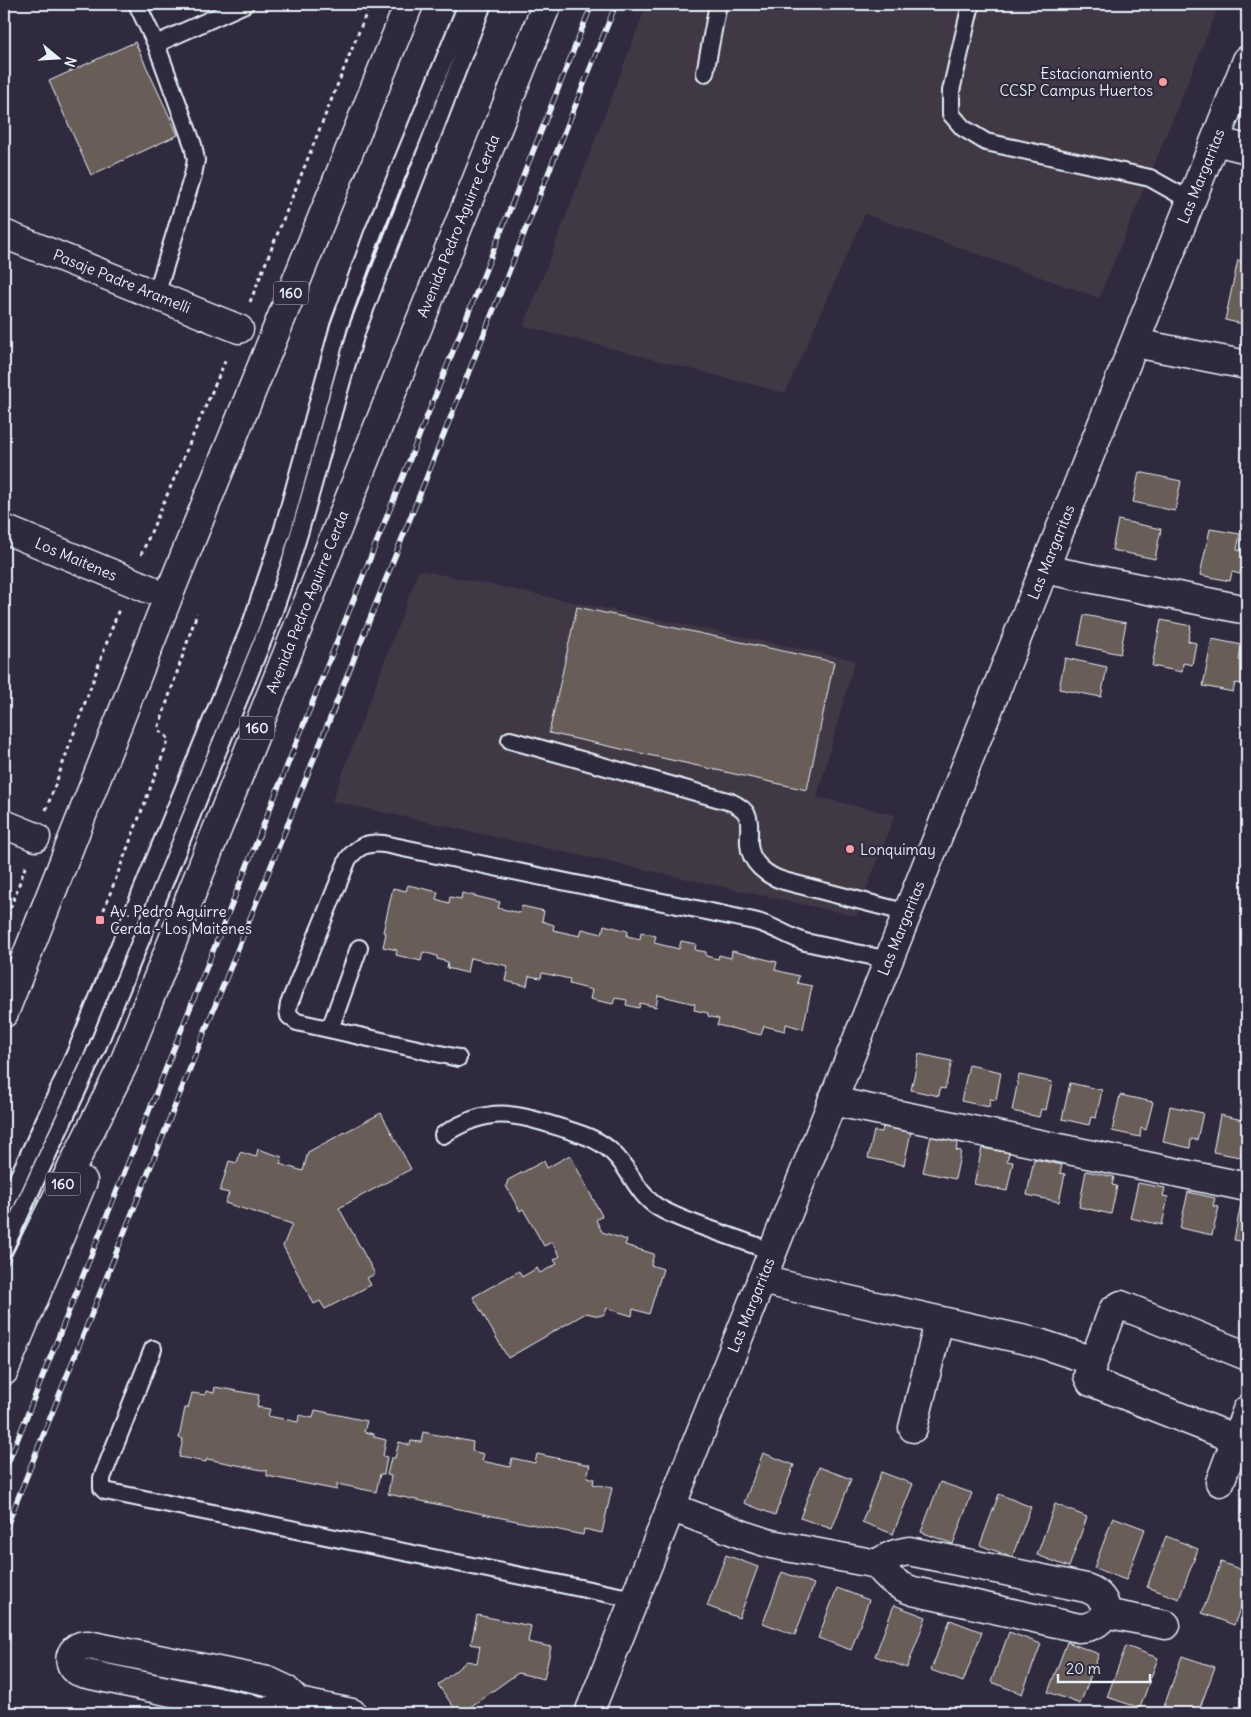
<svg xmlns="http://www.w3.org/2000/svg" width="1251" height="1717" viewBox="0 0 1251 1717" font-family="Delius,sans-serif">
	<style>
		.built { fill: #403945 }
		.building { fill: #695d58; stroke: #e8f1f8 }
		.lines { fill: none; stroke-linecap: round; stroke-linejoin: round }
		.lane-casing { stroke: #e8f1f8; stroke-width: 20 }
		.street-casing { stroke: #e8f1f8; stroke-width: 31 }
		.secondary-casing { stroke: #e8f1f8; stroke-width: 31 }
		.highway-casing { stroke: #e8f1f8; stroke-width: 31 }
		.path { stroke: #e8f1f8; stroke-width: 3; stroke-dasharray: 4 4; stroke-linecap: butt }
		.lane { stroke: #2f2a3d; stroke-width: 16 }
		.street { stroke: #2f2a3d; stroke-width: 28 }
		.secondary { stroke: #2f2a3d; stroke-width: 28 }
		.highway { stroke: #2f2a3d; stroke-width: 28 }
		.rail-casing { stroke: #e8f1f8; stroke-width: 5.5 }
		.rail { stroke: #2f2a3d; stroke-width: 4; stroke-dasharray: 11; stroke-linecap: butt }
		.poi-dot { fill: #ff9aa2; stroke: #2f2a3d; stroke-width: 2 }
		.labels { text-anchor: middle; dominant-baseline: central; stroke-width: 4.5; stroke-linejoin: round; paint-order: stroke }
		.shield { fill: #2f2a3d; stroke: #b0b5c0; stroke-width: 1 }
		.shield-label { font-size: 14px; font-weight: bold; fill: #e8f1f8 }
		.poi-label { font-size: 15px; fill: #e8f1f8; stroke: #2f2a3d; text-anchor: start }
		.street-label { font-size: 15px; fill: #e8f1f8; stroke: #2f2a3d }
	</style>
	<rect width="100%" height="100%" fill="#2f2a3d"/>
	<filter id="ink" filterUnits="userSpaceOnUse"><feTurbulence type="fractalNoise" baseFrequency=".02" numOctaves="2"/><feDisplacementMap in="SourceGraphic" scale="10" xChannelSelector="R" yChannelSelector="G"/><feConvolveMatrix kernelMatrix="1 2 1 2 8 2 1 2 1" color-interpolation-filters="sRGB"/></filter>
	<g filter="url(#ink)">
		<!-- built -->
		<path class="built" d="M647,4H1220L1099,298L865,214L785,393L524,326Z
			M419,570L855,660L817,797L895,815L856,916L332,801Z"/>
		<!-- building -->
		<path class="building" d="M135,42L178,135L91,175L49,81Z
			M1238,260L1247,262V325L1225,320Z
			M1139,472L1181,481L1175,511L1133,502Z
			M1118,520L1161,529L1155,559L1112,550Z
			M1210,529L1240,534L1237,550L1245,551L1240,574L1232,572L1230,581L1200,575Z
			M577,607L834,662L807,790L549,733Z
			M1084,615L1126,623L1120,654L1078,645Z
			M1161,620L1191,626L1188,641L1196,643L1192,665L1183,663L1182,672L1152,666Z
			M1212,639L1242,645L1239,660L1247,662L1243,684L1235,683L1233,692L1203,686Z
			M1065,658L1107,667L1101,697L1059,689Z
			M408,885L438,892L436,899L449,903L450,897L461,899L462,893L500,902L498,908L520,913L522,906L544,911L542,921L554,925L553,930L580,936L582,929L602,934L604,925L628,931L627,936L640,939L641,932L656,936L654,943L679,949L681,941L696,944L695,950L706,952V956L718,959L719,955L731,958L732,951L777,962L775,970L799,976L797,983L812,986L803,1029L786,1024L785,1031L764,1026L761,1035L717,1025L719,1019L708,1016V1013L694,1010L695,1004L658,995L656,1007L640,1003L639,1008L626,1005L627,1000L615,998L613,1004L590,999L592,990L569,984L570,979L542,973L541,978L529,976L527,986L505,981L508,966L470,958L467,973L447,968L448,962L437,959V956L423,952L421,961L396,955L397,950L383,947L386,933L383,932L393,888L406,891Z
			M919,1054L952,1061L945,1089L940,1088L939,1096L911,1090Z
			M969,1065L1001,1072L996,1100L990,1099L989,1107L961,1101Z
			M1019,1075L1052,1082L1046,1110L1041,1109L1039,1117L1012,1111Z
			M1070,1083L1102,1090L1096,1118L1091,1117L1089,1125L1062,1119Z
			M1120,1095L1153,1102L1146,1130L1141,1128L1140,1137L1112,1131Z
			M1170,1106L1203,1113L1197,1140L1191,1139L1190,1148L1163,1142Z
			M381,1113L411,1169L339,1208L375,1274L367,1278L371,1285L325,1309L320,1301L314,1304L283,1246L292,1224L225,1203L229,1193L220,1191L229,1161L237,1163L240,1152L256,1157L258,1149L282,1157L280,1164L303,1171L308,1152Z
			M1220,1115L1247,1121V1151L1242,1149L1240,1157L1213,1152Z
			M883,1127L911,1132L904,1165L868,1158L874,1131L882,1132Z
			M931,1136L958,1142L956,1150L961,1151L955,1179L923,1172Z
			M982,1148L1009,1153L1007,1161L1013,1162L1007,1191L974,1184Z
			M570,1155L602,1216L596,1220L602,1232L627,1240L625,1245L654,1254L651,1265L663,1269L649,1314L633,1309L632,1316L607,1308L605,1314L599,1316L586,1313L508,1358L473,1297L519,1271L522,1277L537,1268L540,1273L557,1264L554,1260L560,1256L552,1242L544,1246L523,1209L520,1211L506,1186L508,1180L544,1161L547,1168Z
			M1034,1159L1062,1165L1060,1173L1065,1174L1059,1202L1027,1195Z
			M1086,1171L1114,1177L1112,1185L1117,1186L1111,1214L1079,1207Z
			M1138,1183L1165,1188L1163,1196L1168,1197L1162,1225L1130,1218Z
			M1188,1192L1215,1198L1213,1206L1219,1207L1212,1235L1180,1228Z
			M1241,1203L1247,1204V1242L1234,1240Z
			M215,1387L259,1395L257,1407L270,1409L268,1416L298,1422L299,1415L313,1418L315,1410L367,1421L364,1432L374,1434V1437L386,1440L383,1456L387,1457L384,1474H380L376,1492L337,1484V1490L267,1476V1471L207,1459L206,1462L179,1457L183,1439L179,1438L185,1408H188L192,1393L205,1395L206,1391L214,1393Z
			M423,1432L473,1442L472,1451L484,1454L482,1461L510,1467L512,1458L535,1463L537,1454L590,1465L587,1477L594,1479L593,1484L612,1488L602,1533L584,1529L583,1535L388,1494L391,1476L387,1475L391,1458H395L399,1442L410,1445L411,1441L421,1442Z
			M763,1453L794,1465L775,1515L744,1503Z
			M819,1467L851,1479L832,1529L800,1518Z
			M881,1472L913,1484L893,1534L862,1522Z
			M940,1482L972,1493L953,1544L921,1532Z
			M999,1494L1031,1507L1012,1557L980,1545Z
			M1055,1504L1087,1517L1069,1567L1037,1555Z
			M1113,1517L1145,1529L1126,1580L1094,1568Z
			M1166,1536L1198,1549L1179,1599L1147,1587Z
			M726,1555L758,1567L739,1618L707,1606Z
			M1221,1562L1247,1572V1590L1234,1625L1202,1613Z
			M782,1572L814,1584L795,1635L763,1623Z
			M837,1588L869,1600L851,1650L818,1638Z
			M894,1605L926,1617L907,1668L875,1656Z
			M477,1615L531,1626L528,1642L551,1647L544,1679L518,1673L462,1713H458L438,1685L467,1661L477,1663L480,1646L471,1644Z
			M950,1620L982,1632L963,1682L931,1670Z
			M1009,1632L1041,1644L1022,1694L991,1682Z
			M1067,1642L1099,1654L1080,1704L1048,1692Z
			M1126,1646L1158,1658L1140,1708L1107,1697Z
			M1182,1656L1215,1667L1198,1713H1183L1164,1706Z"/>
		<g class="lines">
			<!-- lane casing -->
			<g class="lane-casing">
				<path id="lane" d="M137,4L156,44L193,145L196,160L193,175L156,295
					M971,4L951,91V114L963,128L986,142L1150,178L1191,201
					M156,44L245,4
					M705,73L718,4
					M510,740L731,802C755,813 748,823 749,844C750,863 767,876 784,881L908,913
					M330,1029L359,948
					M458,1058L297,1022L289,1016L288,1010L289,1004L348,859C358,846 367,842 384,844L754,921C772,925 787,936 805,942L889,960
					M443,1135C489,1105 514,1113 562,1128C581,1134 599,1139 613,1153C630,1169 636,1192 656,1206C673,1217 693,1223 712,1230C732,1237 752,1244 773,1252
					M4,1208L75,1054L251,624L283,529L339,326L373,233L467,4
					M4,1249L97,1048L267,630C304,532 326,430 357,330L483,4
					M153,1349L102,1478V1488L105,1491L634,1599"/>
			</g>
			<!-- street casing -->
			<g class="street-casing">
				<path id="street" d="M1215,141L1247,149
					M4,234L239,329
					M1135,343L1247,365
					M4,529L149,589
					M1044,569L1247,610
					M4,824L36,837
					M832,1101L1247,1187
					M761,1280L1039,1343L1093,1361
					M913,1428L939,1321
					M1236,1439L1094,1383L1091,1382L1088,1376L1113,1310L1121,1305L1247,1356
					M1220,1482L1247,1410
					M671,1507L749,1537L771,1544L877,1564C887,1577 897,1586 913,1591L1079,1628C1110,1627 1115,1598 1086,1588L909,1551C896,1553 888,1556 877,1564
					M1105,1613L1166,1625
					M298,1702L282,1710L261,1711L82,1673C63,1667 69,1644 88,1645L268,1681L285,1689L298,1702L352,1713"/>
			</g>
			<!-- secondary casing -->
			<g class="secondary-casing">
				<path id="secondary" d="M589,1713L1247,60"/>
			</g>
			<!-- highway casing -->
			<g class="highway-casing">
				<path id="highway" d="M4,1013L174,582L409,4
					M4,1304L123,1065L547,4
					M4,1371L83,1181"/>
			</g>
			<!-- path -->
			<path class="path" d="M250,302L370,4
				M141,555L227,357
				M46,810L119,609
				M105,922L100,920L169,739L158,729L197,613
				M5,923L26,865"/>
			<!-- lane -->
			<use href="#lane" class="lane"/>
			<!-- street -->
			<use href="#street" class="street"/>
			<!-- secondary -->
			<use href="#secondary" class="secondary"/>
			<!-- highway -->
			<use href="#highway" class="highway"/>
			<!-- rail casing -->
			<g class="rail-casing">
				<path id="rail" d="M4,1473L592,4
					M4,1533L616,4"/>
			</g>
			<!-- rail -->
			<use href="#rail" class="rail"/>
		</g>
	</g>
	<!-- markers -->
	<g class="poi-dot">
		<circle cx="1163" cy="82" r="5"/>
		<circle cx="850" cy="849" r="5"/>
		<rect x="95" y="915" width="10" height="10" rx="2.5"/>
	</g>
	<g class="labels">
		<!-- shield labels -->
		<g class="shield">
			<rect x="273.5" y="281.5" width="35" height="23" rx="4"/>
			<rect x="239.5" y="716.5" width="35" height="23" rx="4"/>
			<rect x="45.5" y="1172.5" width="35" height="23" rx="4"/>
		</g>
		<g class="shield-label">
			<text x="291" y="293">160</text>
			<text x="257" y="728">160</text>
			<text x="63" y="1184">160</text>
		</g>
		<!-- poi labels -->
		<g class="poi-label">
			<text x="1153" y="73" text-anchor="end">Estacionamiento<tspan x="1153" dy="17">CCSP Campus Huertos</tspan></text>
			<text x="860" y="849">Lonquimay</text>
			<text x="110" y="911">Av. Pedro Aguirre<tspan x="110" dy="17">Cerda - Los Maitenes</tspan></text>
		</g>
		<!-- street labels -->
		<g class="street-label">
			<text transform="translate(1201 176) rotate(-68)">Las Margaritas</text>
			<text transform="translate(458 226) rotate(-68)">Avenida Pedro Aguirre Cerda</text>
			<text transform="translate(122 281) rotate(22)">Pasaje Padre Aramelli</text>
			<text transform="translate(1051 552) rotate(-68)">Las Margaritas</text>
			<text transform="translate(76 559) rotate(23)">Los Maitenes</text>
			<text transform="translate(307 602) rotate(-68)">Avenida Pedro Aguirre Cerda</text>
			<text transform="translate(901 928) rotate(-68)">Las Margaritas</text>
			<text transform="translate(751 1305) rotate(-68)">Las Margaritas</text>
		</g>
	</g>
	<!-- margin -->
	<rect width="1251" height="1717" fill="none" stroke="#2f2a3d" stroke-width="20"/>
	<rect x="10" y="10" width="1231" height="1697" fill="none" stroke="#e8f1f8" stroke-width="2" filter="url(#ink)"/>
	<!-- north arrow -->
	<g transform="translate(58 58) rotate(108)" stroke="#2f2a3d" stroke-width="4" paint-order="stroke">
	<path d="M0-4L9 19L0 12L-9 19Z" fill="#e8f1f8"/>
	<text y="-8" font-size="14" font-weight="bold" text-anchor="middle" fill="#e8f1f8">N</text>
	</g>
	<!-- scale -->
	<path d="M1058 1674v8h92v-8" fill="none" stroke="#e8f1f8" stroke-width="2.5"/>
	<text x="1066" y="1674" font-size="15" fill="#e8f1f8" stroke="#2f2a3d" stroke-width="4" paint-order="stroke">20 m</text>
</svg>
